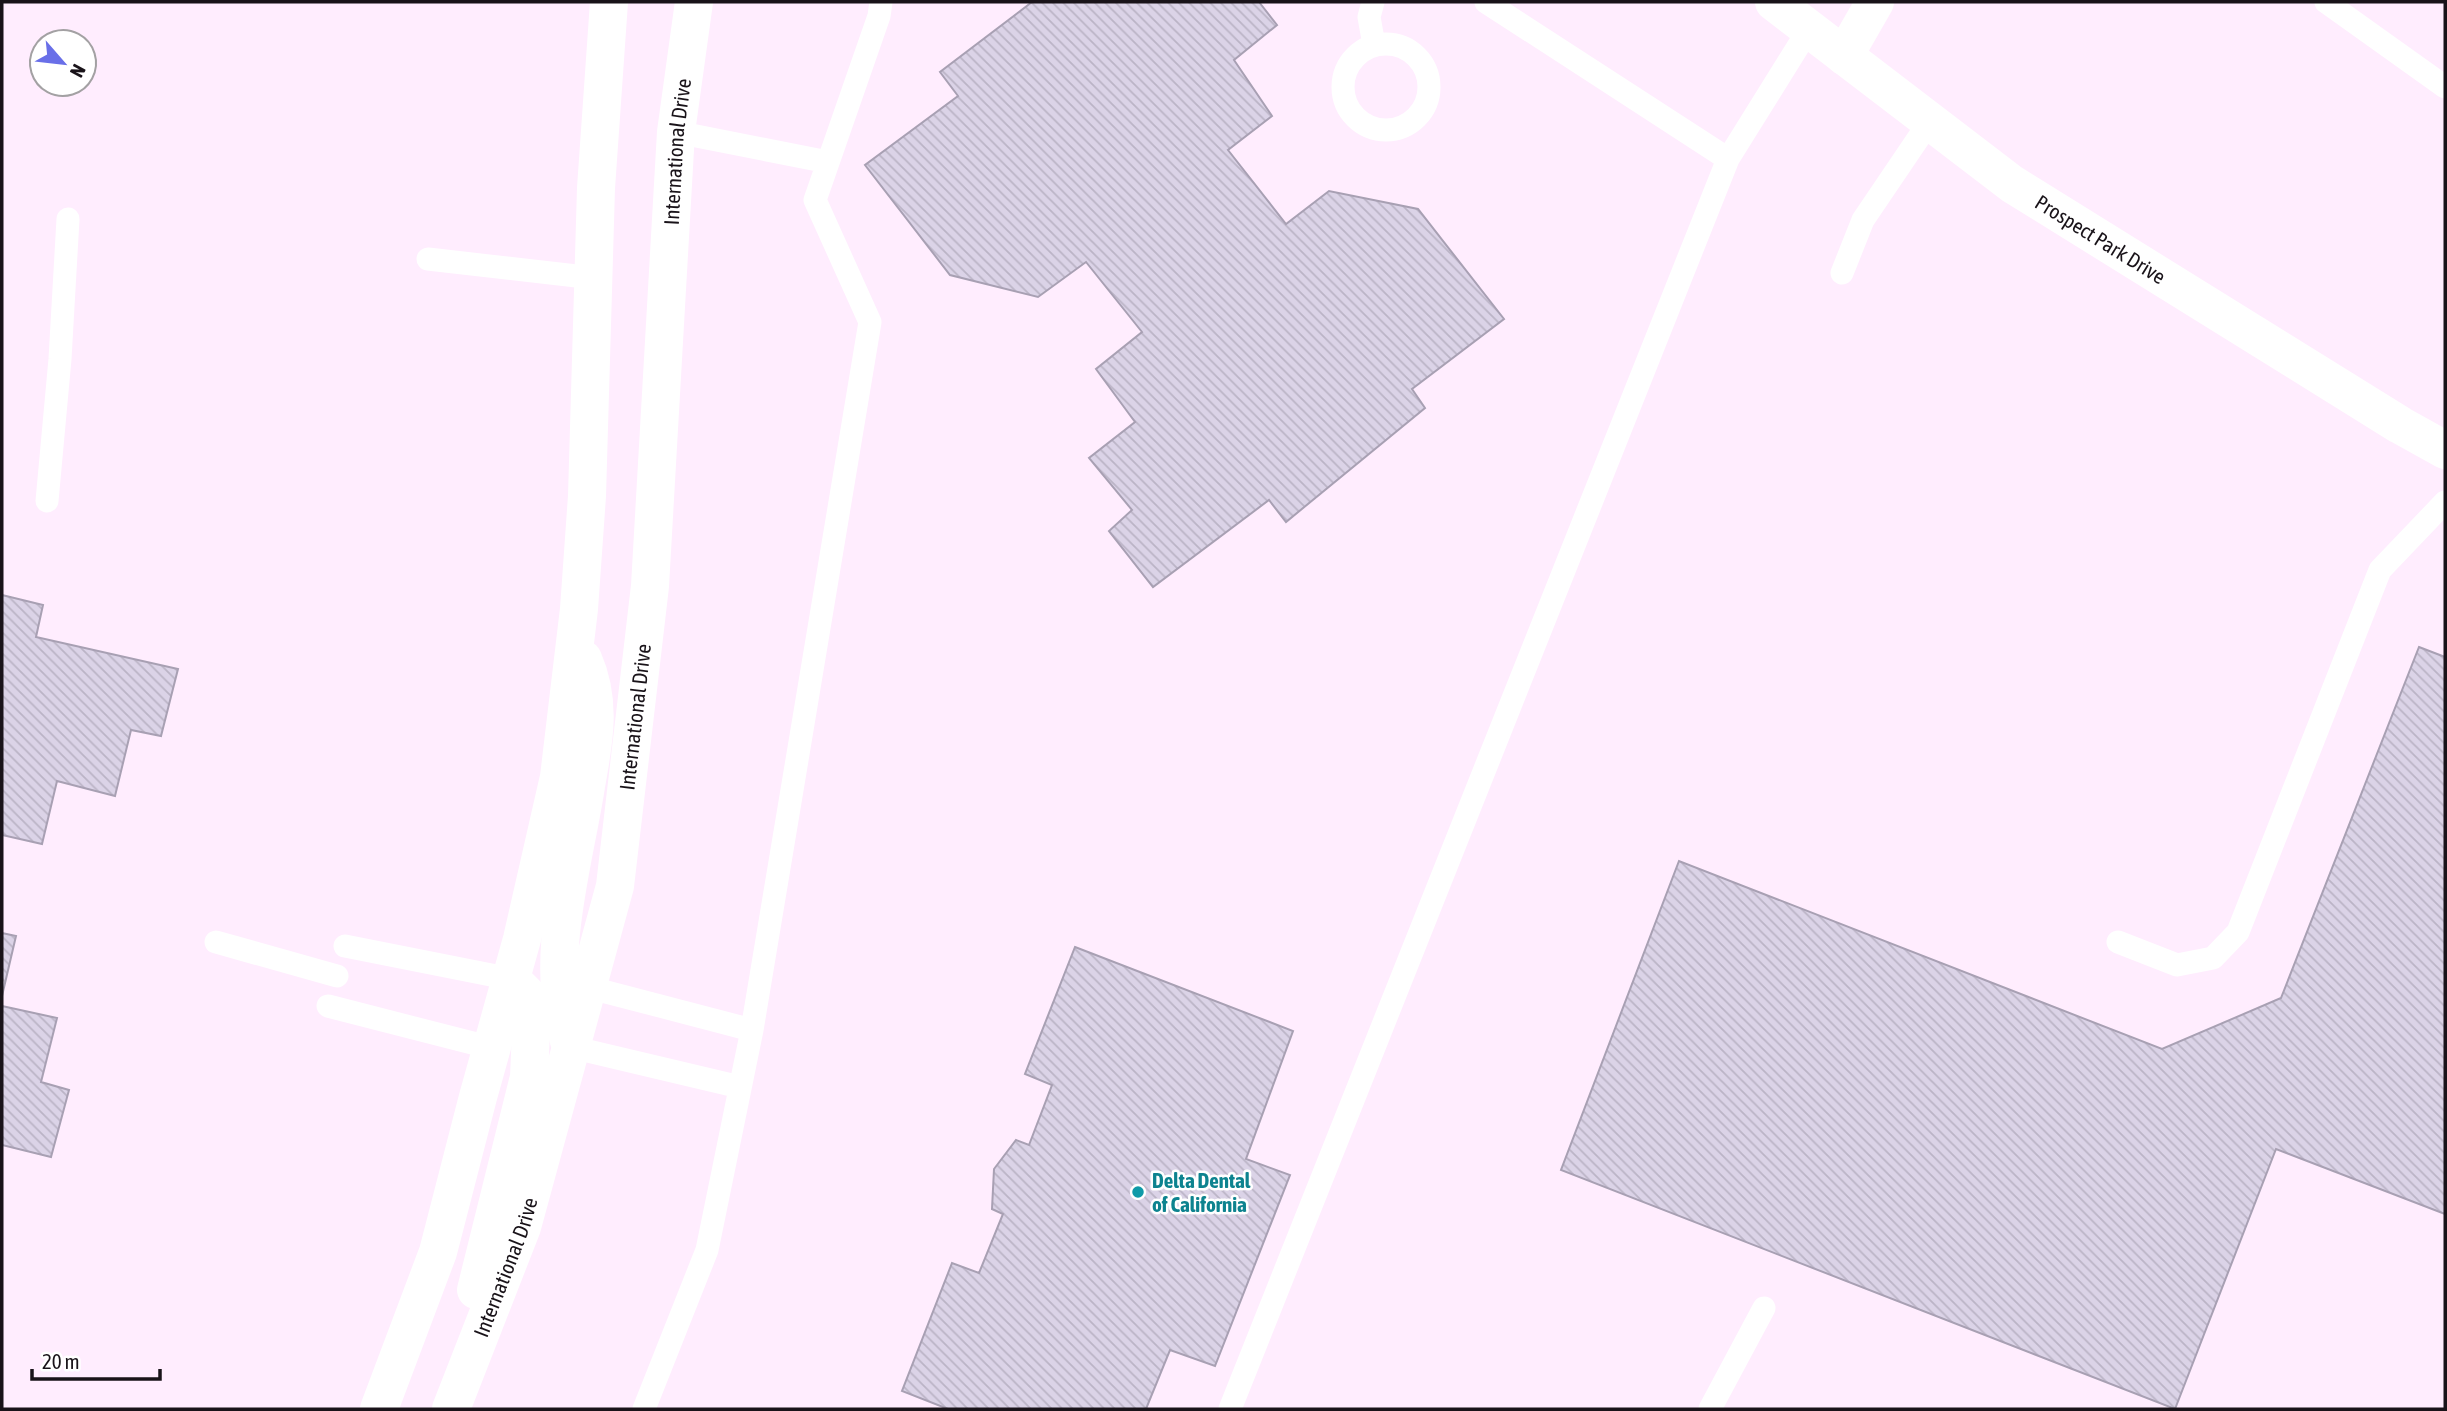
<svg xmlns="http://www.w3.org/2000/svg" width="2447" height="1411" viewBox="0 0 2447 1411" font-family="'Asap Condensed',sans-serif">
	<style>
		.building { fill: url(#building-back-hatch); stroke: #a8a0b3; stroke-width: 2 }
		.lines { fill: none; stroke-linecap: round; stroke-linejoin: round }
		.service { stroke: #fff; stroke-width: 23 }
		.minor { stroke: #fff; stroke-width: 38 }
		.tertiary { stroke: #fff; stroke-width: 38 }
		.secondary { stroke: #fff; stroke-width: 38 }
		.culture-dot { fill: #0f9aa8; stroke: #fff; stroke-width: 2.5 }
		.labels { text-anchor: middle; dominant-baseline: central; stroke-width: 5; stroke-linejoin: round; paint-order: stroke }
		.street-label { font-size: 21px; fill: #191319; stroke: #fff }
		.culture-label { font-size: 21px; font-weight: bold; fill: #0d838f; stroke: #fff; text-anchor: start }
	</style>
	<defs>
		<pattern id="building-back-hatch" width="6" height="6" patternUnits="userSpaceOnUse" patternTransform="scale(1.75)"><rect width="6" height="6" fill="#dbd3e7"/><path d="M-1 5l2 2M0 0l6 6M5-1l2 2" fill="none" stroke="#bbb4c6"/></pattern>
	</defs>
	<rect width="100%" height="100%" fill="#ffedfe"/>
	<!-- building -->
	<path class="building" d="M1032,2H1259L1277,25L1234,60L1272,116L1228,150L1286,224L1329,191L1418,209L1504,319L1412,389L1425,408L1286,522L1269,500L1153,587L1109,531L1132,510L1089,458L1135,422L1096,369L1142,332L1086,262L1038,297L950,275L865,165L958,96L940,72Z
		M2,595L43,605L36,637L178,669L161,736L131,730L115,796L57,781L42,844L2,835Z
		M2419,647L2445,657V1214L2276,1149L2175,1409L1561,1170L1679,861L2162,1049L2281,998Z
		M2,933L16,936L2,996Z
		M1075,947L1293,1031L1246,1159L1290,1175L1215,1366L1170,1350L1146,1409H948L902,1391L952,1263L979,1273L1003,1214L992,1209L994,1169L1016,1140L1029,1145L1052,1085L1025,1074Z
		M2,1006L57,1018L41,1082L69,1090L51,1157L2,1145Z"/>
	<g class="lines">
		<!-- service -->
		<path class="service" d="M1373,2L1369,17L1374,45
			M1486,2L1728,159
			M2326,2L2445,87
			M1343 87a43 43 0 1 1 86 0a43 43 0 1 1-86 0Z
			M676,132L828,162
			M428,259L594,278
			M1842,273L1863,220L1930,121
			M47,501L60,359L68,219
			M216,942L337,976
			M2118,942L2177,965L2213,958L2238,932L2380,570L2445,502
			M345,946L511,979
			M587,987L752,1030
			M328,1006L492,1048
			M571,1047L740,1087
			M644,1409L707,1250L752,1030L870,322L815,200L879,16L881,2
			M1230,1409L1728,159L1809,29
			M1710,1409L1764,1308"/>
		<!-- minor -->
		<path class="minor" d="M1844,56L1875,2"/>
		<!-- tertiary -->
		<path class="tertiary" id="s1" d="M1774,2L2012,184L2400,425L2445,450"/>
		<!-- secondary -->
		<g class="secondary">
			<path d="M569,1041C544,957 573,869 586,786C594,741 602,702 583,659"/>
			<path d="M476,1290L529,1077L531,1031L526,994L511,979"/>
			<path d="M379,1409L438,1252L478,1097L522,939L559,777L579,609L587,496L596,188L609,2"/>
			<path id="s2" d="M451,1409L522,1227L615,886L650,586L676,132L694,2"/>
		</g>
	</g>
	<!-- markers -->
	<circle class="culture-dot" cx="1138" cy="1192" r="7"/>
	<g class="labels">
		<!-- street labels -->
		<g class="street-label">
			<text stroke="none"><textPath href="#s2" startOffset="1286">International Drive</textPath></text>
			<text stroke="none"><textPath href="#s1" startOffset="404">Prospect Park Drive</textPath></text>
			<text stroke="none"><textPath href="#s2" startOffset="719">International Drive</textPath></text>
			<text stroke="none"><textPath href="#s2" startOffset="152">International Drive</textPath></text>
		</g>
		<!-- culture labels -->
		<g class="culture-label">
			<text x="1152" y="1180">Delta Dental<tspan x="1152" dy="24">of California</tspan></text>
		</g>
	</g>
	<!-- border -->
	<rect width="2447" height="1411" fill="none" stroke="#191319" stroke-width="7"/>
	<!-- north arrow -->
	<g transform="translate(63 63) rotate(118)"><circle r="33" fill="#ffffff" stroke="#a3a1a3" stroke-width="2"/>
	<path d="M0-5L12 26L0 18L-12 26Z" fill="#696fe8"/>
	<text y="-10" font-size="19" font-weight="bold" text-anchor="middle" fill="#191319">N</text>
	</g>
	<!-- scale -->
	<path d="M32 1369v10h128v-10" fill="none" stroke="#191319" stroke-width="3.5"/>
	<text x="42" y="1369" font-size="21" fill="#191319" stroke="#ffffff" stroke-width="5" paint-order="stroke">20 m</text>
</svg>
